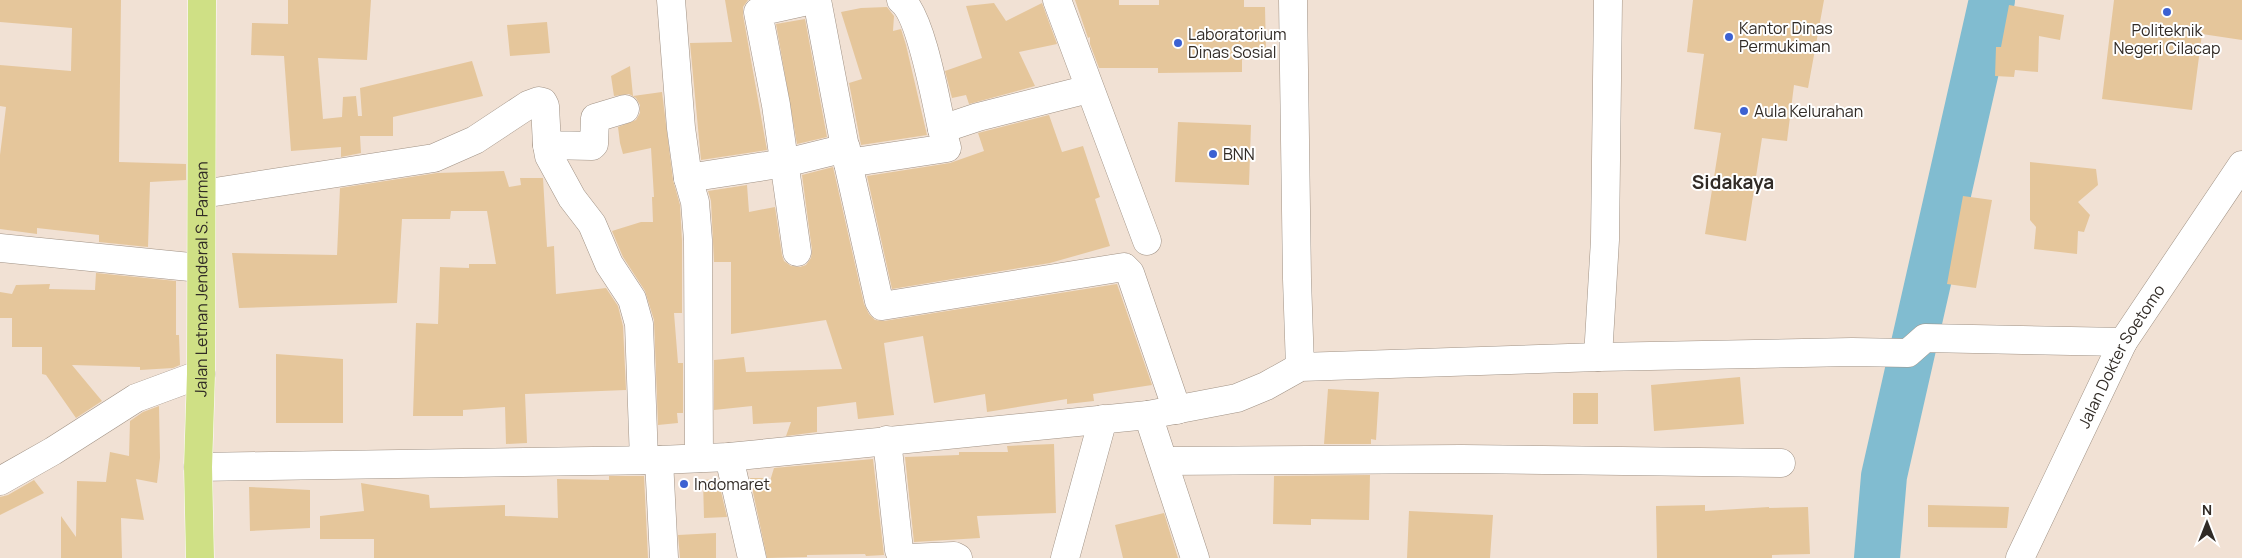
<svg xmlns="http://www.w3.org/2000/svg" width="2242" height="558" viewBox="0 0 2242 558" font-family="Manrope,sans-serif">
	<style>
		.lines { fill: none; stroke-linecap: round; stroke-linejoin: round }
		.river { stroke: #81bcd0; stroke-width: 46 }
		.building { fill: #e5c69b }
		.minor-casing { stroke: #a09285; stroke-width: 29 }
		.major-casing { stroke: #fff; stroke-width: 29 }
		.minor { stroke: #fff; stroke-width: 28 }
		.major { stroke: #cfe085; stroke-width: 28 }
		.poi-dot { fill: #3c61d2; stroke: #fff; stroke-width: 2 }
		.labels { text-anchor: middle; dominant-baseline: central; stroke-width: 4; stroke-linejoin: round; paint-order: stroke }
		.poi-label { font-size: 16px; fill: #312b26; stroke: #fff; text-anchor: start }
		.street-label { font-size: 16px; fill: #312b26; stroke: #fff }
		.quarter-label { font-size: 19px; font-weight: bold; fill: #312b26; stroke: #fff }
	</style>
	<rect width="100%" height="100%" fill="#f1e1d4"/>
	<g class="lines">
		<!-- river -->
		<path class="river" d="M1877,558L1884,476L1992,0"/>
	</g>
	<!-- building -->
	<path class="building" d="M0,0H121L119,162L186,164V180L150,182L148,247L99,242V235L37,228V234L0,229V155L6,107L0,106V65L71,71L72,28L0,22Z
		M288,0H371L367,60L318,58L323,119L342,117L343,97L356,96L358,116H362L360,88L472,61L483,96L393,117V136H360L361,153L341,157V147L291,151L284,56L251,55L252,23L288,24Z
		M725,0H748L743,7V15L767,150L701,160L690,43L732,42Z
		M1075,0H1119V5H1159V0H1244V7H1265L1266,52H1242V72L1158,73V68H1099L1090,44V37L1088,38Z
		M1693,0H1824L1808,88L1794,85L1787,141L1762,138L1746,241L1705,234L1721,133L1694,129L1704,54L1687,52Z
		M2114,0H2242V40L2202,34L2192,110L2102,99Z
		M994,3L1006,21L1042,3L1057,44L1019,52L1035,86L969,104L966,95L952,98L945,71L982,58L966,6Z
		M2009,5L2064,15L2060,40L2039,36L2038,72L2015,70L2014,77L1995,76L1996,47H2001Z
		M887,7L894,16L893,31L901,29L906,45L927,135L861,145L849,83L862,79L841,12L861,8Z
		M805,19L827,137L797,144L776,24Z
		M547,22L550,53L510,56L507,25Z
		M630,66L633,96L662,92L673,180L680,205L682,241V313H674L678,363H683V413H677L678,423L658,425L654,320L645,291L623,257L612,231L641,222H653L652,197H654L651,148L623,154L620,143L618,127L636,120L640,113V105L636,98L629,94L614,96L611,76Z
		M1049,115L1062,152L1083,146L1100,197L1095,199L1110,246L1050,263L892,289L867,176L950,163L984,151L978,133Z
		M1178,122L1251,125L1249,185L1175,182Z
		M2030,162L2096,169L2098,185L2078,202L2090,215L2084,232L2078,231L2077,254L2034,249L2036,227L2030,220Z
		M833,167L864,304L869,314L875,320L884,321L1117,284L1152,385L1093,394L1094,401L1067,404V399L987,412L985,394L934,403L923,336L884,343L894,415L858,419L856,402L817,407V432L786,436L791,422L753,424L752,406L714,410V360L744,357L746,372L842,369L826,320L731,334V262H714L711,201L708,191L747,185L749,212L775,207L782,255L784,261L791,266L800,267L806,265L811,258L812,250L802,175Z
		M504,171L509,187L521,185L520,178H543L547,247L554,246L556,294L606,288L618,306L623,326L626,390L525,394L527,443L506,444L505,407L463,410V416H413L416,323L438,324L440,267L469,268V264H496L487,211H451L450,219H402L397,303L239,308L232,253L337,255L340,188L437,173Z
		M1963,196L1992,200L1976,288L1947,284Z
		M96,273L176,281V335H179L180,365L173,368L140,370V367L72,365L102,401L76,418L46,375L42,374V347H12V318H0V292L12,294L16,285L50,284L49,289L95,290Z
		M276,354L343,359V423H276Z
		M1740,377L1744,424L1654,431L1651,385Z
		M1328,389L1379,392L1376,440L1371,439V444H1324Z
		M1573,393H1598V424H1573Z
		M159,406L160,458L157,483L136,479L144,520L121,518L122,558H61V516L76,537L77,481L106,482L110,452L129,456L130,421L143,412Z
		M1054,444L1056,513L977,516L980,538L914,542L905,457L959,455V452H1008L1007,446Z
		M873,459L884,555L866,556L865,554L807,555V557L767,558L750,478H762L770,481L774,468Z
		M1370,475L1369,520L1311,519V525L1273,524L1274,476Z
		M609,476H644L648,558H374V539H320V516L364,511L361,483L429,495L430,508L505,505V516L558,518L557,479L609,480Z
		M718,479L727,517L704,518L703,480Z
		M34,480L44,493L0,515V497L8,495Z
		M249,487L310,490V528L250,531Z
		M1705,505V511L1769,507V508L1808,507L1810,554L1772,555V558H1657L1656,506Z
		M1928,505L2009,507L2007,528L1928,527Z
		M1409,511L1493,515L1490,558H1407Z
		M1164,513L1178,558H1123L1115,525Z
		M716,533V558H680L678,535Z"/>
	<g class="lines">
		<!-- minor casing -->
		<g class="minor-casing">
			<g id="minor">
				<path d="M671,0L681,128L688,178L695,202L698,240L699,458"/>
				<path d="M817,0L848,163L879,301L882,306L1124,267L1130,273L1177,410"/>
				<path d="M901,0C921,15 936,102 942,129"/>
				<path d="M1057,0L1147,241"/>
				<path d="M1293,0L1297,279L1300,367"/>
				<path d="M547,145L549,156L572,198L592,224L609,264L632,299L639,324L644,460"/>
				<path d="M848,163L947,148L942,129L978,117L1089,89"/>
				<path d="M688,178L785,163L846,148"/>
				<path d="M202,194L434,158L475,140L528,105L539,101L543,102L545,106L547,145L592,146L594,144L595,118L625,109"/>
				<path d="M0,248L200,268"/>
				<path d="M797,252L776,105L758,12L812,0"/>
				<path d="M1598,357L1605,240L1608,0"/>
				<path d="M1148,415L1195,558"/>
				<path d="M887,440L899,550L901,555L907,558"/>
				<path d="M729,457L752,558"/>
				<path d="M659,460L664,558"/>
				<path d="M1164,461L1462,459L1781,463"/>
				<path d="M198,467L659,460L729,457L1148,415L1237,398L1266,386L1300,367L1598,357L1852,352L1908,353L1925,338L2123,342"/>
				<path d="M0,481L53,451L136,398L201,374"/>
				<path d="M910,558L954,556L958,558"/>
				<path d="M1065,558L1103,419"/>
				<path id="s1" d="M2020,558L2123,342L2242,165"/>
			</g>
		</g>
		<!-- major casing -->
		<g class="major-casing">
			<g id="major">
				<path id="s2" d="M200,558L198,467L201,374L202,0"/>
			</g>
		</g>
		<!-- minor -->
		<use href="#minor" class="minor"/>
		<!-- major -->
		<use href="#major" class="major"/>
	</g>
	<!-- markers -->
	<g class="poi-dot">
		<circle cx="2167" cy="12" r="5"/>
		<circle cx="1729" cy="37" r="5"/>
		<circle cx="1178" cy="43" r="5"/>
		<circle cx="1744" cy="111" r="5"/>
		<circle cx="1213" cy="154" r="5"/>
		<circle cx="684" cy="484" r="5"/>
	</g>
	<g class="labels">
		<!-- poi labels -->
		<g class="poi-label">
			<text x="1739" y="28">Kantor Dinas<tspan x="1739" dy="18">Permukiman</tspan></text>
			<text x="2167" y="30" text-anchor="middle">Politeknik<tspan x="2167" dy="18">Negeri Cilacap</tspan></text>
			<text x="1188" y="34">Laboratorium<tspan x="1188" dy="18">Dinas Sosial</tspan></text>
			<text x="1754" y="111">Aula Kelurahan</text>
			<text x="1223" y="154">BNN</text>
			<text x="694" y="484">Indomaret</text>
		</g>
		<!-- street labels -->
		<g class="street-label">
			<text stroke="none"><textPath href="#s2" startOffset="279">Jalan Letnan Jenderal S. Parman</textPath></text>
			<text stroke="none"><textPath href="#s1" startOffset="226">Jalan Dokter Soetomo</textPath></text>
		</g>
		<!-- quarter labels -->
		<g class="quarter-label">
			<text x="1733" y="182">Sidakaya</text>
		</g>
	</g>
	<!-- north arrow -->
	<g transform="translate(2207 523)" stroke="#ffffff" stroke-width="4" paint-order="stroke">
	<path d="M0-4L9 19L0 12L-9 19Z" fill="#312b26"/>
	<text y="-8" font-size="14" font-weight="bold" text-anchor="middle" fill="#312b26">N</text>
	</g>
</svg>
